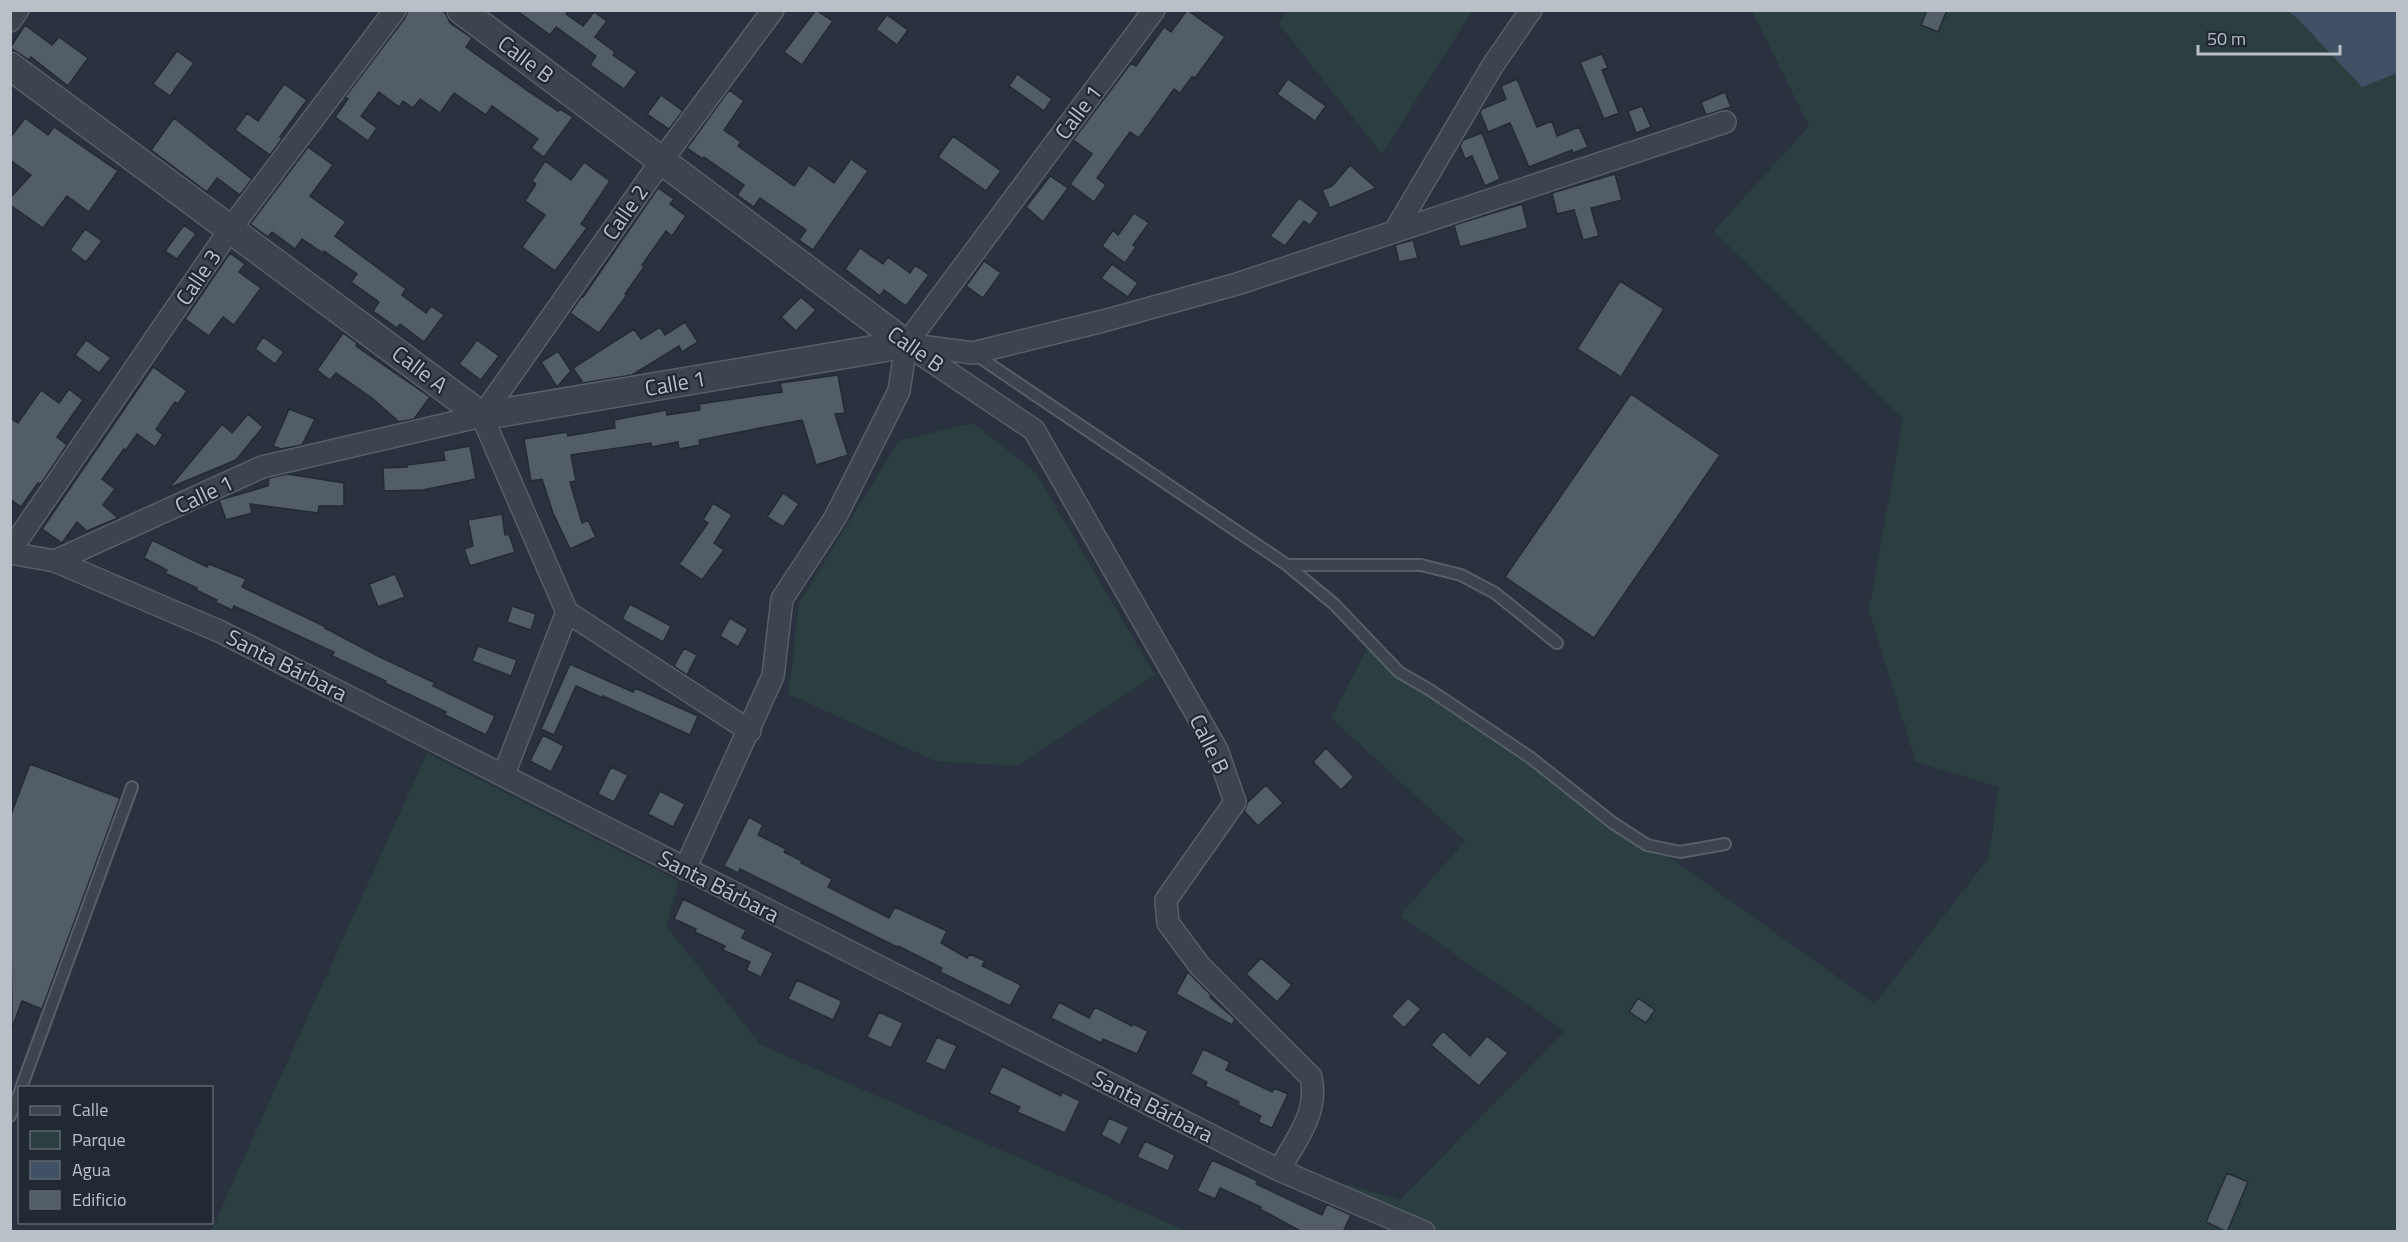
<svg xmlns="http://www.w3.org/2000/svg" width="2408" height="1242" viewBox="0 0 2408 1242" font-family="'Titillium Web',sans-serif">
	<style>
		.green { fill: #2c3f40 }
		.water { fill: #415165 }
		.building { fill: #525d68; stroke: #232b35; stroke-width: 1.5 }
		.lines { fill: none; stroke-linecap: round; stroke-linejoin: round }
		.service-casing { stroke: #575f68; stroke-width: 14 }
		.minor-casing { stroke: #575f68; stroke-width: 24 }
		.tertiary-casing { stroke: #575f68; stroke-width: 30 }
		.service { stroke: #3d444e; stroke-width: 10 }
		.minor { stroke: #3d444e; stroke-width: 21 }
		.tertiary { stroke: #3d444e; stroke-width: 27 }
		.labels { text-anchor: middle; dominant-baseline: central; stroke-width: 4.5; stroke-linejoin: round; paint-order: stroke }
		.street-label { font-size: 22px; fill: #b9c0c8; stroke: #212933 }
	</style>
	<rect width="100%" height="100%" fill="#29323e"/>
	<!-- green -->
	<path class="green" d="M1288,10H1472V11L1382,154L1278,23Z
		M1752,11H2287L2297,18L2362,87L2397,73V1231H1427L1301,1171L1400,1200L1565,1031L1400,916L1465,841L1331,718L1370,644L1875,1004L1988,859L1999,787L1916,762L1869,611L1903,419L1714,231L1809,126Z
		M973,423L1035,472L1155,675L1017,766L935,761L789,694L799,603L899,441Z
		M427,753L679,881L666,926L761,1045L1186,1231H211Z"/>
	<!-- water -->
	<path class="water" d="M2287,11H2397V73L2362,87L2297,18Z"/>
	<!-- building -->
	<path class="building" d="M408,10H441L446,14L450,23L472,38L466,47L525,89L558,111L560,109L573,117L544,157L531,148L538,139L492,106L486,115L454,93L440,113L420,99L413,108L403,101L399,107L379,92L361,116L377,128L368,141L335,117L348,99L345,97L405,18Z
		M516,10H568L566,14L583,26L594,12L607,21L595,37L615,52L613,55L637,72L624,89L590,65L596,56L556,27L550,35Z
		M816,10L833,21L802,65L784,52Z
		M1187,10L1225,37L1195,78L1192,77L1180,93L1174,89L1139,138L1130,132L1097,178L1106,185L1094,202L1070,184L1092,154L1073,140L1131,63L1136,66L1164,27L1171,32Z
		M1927,10H1947L1938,32L1921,25Z
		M887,15L908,30L897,45L876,29Z
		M25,25L52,45L59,37L88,58L68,86L31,57L29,60L10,48Z
		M177,51L194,63L170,96L153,84Z
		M1602,54L1608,68L1602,70L1619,113L1604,119L1580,62Z
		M1017,74L1052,99L1044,111L1009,86Z
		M1288,79L1326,106L1315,121L1277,94Z
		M1517,79L1537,127L1552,121L1557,136L1579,127L1588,147L1573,153L1572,150L1529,167L1510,123L1488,132L1480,112L1482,109L1506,99L1501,86Z
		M284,84L307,100L280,137L282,139L270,155L235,130L247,113L258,121Z
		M729,90L744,101L724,130L741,142L738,146L794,186L809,165L834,183L851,159L868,171L813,250L799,240L806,230L760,198L754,207L737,195L744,185L704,157L703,159L687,148Z
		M1725,92L1731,107L1706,115L1701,102Z
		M661,95L683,111L669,129L647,114Z
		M1642,106L1651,127L1636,133L1628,111Z
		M25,118L48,135L54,127L118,171L89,212L67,196L43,228L10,205V198L31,175L10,160V138Z
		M174,118L252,179L240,195L217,178L207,192L151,150Z
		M1482,133L1500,179L1485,186L1472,156L1465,159L1460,146L1463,140Z
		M953,136L1001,171L986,191L938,157Z
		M308,147L333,165L310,196L346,222L335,236L406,289L402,295L426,313L431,306L444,315L424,342L400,324L397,328L373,311L379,302L351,282L357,274L324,251L323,253L302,239L295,249L272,232L268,237L250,224Z
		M545,161L571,180L584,162L610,181L581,224L587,228L555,271L522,247L545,215L525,201L536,184L532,181Z
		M1350,165L1376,188L1330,208L1322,190L1332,186Z
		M1615,174L1622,200L1591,208L1599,236L1583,240L1574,210L1557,214L1552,193Z
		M1050,176L1068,188L1043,222L1026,207Z
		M658,188L674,199L670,204L686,216L672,236L666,231L642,265L644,267L625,294L627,295L599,333L570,313L582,296L583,297Z
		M1299,198L1319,213L1310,225L1304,221L1285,246L1270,236Z
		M1522,204L1528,228L1460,247L1454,225Z
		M1134,213L1149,223L1133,245L1136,247L1125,263L1102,246L1113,230L1118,235Z
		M184,225L196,234L177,259L165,251Z
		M85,229L102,241L86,262L70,250Z
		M1413,240L1418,258L1399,262L1395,245Z
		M860,248L883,264L888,257L910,273L915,265L929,275L906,306L884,290L880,296L845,269Z
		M230,253L245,264L239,272L261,288L234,325L223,317L209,336L185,319Z
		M984,261L1001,273L983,298L966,286Z
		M1112,264L1138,283L1128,297L1101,278Z
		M1620,281L1664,309L1621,377L1577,349Z
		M801,297L816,310L796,331L781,317Z
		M685,322L698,342L682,352L679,346L632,375L583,383L573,368L634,329L641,339L660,327L665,335Z
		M343,333L357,343L356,346L430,397L414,419L399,422L372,398L336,373L330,380L317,370Z
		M263,337L284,352L275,364L255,349Z
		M86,340L111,358L99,373L75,355Z
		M477,340L499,356L481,380L459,364Z
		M558,351L571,371L557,387L541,362Z
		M153,367L187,391L178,404L175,402L156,429L163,435L155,447L137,434L126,450L124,449L102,479L115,489L103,505L118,518L87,531L77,522L62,543L42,529Z
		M838,375L845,413L835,414L848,455L816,465L802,420L699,440L700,445L679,449L678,442L651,447V443L571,455L576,481L570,482L582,523L588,520L596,537L570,549L553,513L542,479L531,481L524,439L567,432L568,436L615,428L614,420L666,410L667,415L700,410L699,404L782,392L780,383Z
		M69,389L83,400L57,437L67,445L40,485L38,483L21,507L10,499V418L18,423L41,390L59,403Z
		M1631,394L1720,455L1594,638L1505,577Z
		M289,409L315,419L302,445L281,449L273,446Z
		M248,414L263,427L236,460L169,488L222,424L232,433Z
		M470,446L476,479L423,490L384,491L383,468L407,467V465L445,460L443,451Z
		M287,474L344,483V506H319L318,513L250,504L252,513L226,520L219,500L268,486L269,478Z
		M783,493L799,504L783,527L767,517Z
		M713,503L732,515L714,543L724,550L702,580L679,564L708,523L703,520Z
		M502,514L505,535L509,534L515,552L470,566L464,549L473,546L468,520Z
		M152,540L207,567L209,564L246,579L242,587L326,627L325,628L378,656L435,683L433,686L495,716L486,735L445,715L446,712L385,683L386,681L332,656L334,652L234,606L232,610L215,602L217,600L196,590L197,588L165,573L167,570L144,558Z
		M395,574L405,597L378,607L369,584Z
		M630,604L671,626L663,642L622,619Z
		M512,606L536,614L531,630L507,622Z
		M730,618L748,629L738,647L720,636Z
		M478,646L517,660L511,676L472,661Z
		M684,648L697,655L687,675L674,666Z
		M570,664L633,692L635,688L698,716L690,735L603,696V698L576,686L554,735L541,729Z
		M543,735L564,746L551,772L530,761Z
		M1326,748L1354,777L1341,790L1313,762Z
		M30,764L120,798L42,1009L22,1001L12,1028L10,817Z
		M611,767L628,775L614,802L598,794Z
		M1266,785L1283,803L1258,826L1244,811L1248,802Z
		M660,791L685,804L673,827L648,814Z
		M749,817L763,825L758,835L786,849L784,852L802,861L801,863L832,879L828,887L889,918L895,907L947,931L941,943L967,958L970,954L985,961L982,966L1021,985L1010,1006L940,972L942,968L898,946L897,947L740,869L738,873L724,866Z
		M683,899L746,930L742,938L773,953L761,977L746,970L750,962L723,950L725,946L695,932L696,929L674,919Z
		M1261,958L1292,985L1277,1002L1246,974Z
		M1188,972L1211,995L1210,997L1235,1019L1232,1025L1176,994Z
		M797,980L842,1001L833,1020L788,999Z
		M1408,998L1421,1009L1404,1028L1391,1016Z
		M1638,998L1655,1010L1646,1023L1629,1012Z
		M1059,1002L1089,1018L1095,1007L1132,1026L1133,1024L1148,1031L1137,1054L1103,1039L1101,1043L1051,1018Z
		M879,1012L903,1023L891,1048L867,1037Z
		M1443,1031L1470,1056L1487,1036L1508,1053L1479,1086L1431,1045Z
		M937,1037L957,1046L945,1071L925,1062Z
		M1203,1049L1230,1062L1226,1070L1272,1092L1274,1088L1288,1094L1272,1128L1258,1122L1261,1116L1238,1105L1239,1102L1205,1086L1207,1082L1191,1074Z
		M1002,1066L1061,1096L1062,1092L1080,1101L1065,1133L1017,1112L1020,1107L989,1093Z
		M1109,1118L1129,1127L1120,1145L1101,1135Z
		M1145,1141L1175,1155L1168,1171L1137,1157Z
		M1212,1160L1258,1181L1256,1184L1322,1215L1327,1204L1351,1215L1343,1232H1302L1260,1209L1261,1207L1220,1188L1215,1199L1197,1191Z
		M2227,1173L2248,1182L2227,1232L2206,1222Z"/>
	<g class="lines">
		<!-- service casing -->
		<g class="service-casing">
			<path id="service" d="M973,353L1287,565H1421L1461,575L1495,593L1557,643
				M1287,565L1334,604L1399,672L1430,690L1531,758L1613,823L1647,845L1680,852L1725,844
				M21,1088L132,787
				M10,1116L20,1092"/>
		</g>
		<!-- minor casing -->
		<g class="minor-casing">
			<path id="minor" d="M10,21L18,10
				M1396,229L1493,65L1531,10
				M906,344L1034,430L1217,750L1235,802L1166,900L1168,923L1200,966L1311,1077C1319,1112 1296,1140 1279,1170
				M912,345L973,353L1103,321L1237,284L1725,122
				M482,416L662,160L773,10
				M482,416L567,612L750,731
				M10,551L231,228L395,10
				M10,553L55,561L221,632L1279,1170L1424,1232
				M55,561L262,467L482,416
				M504,774L567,612
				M685,869L773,676L782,599L835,518L899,391L906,344L1154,10"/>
		</g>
		<!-- tertiary casing -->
		<g class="tertiary-casing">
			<path id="tertiary" d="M461,10L906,344
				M10,66L482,416L906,344"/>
		</g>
		<!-- service -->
		<use href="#service" class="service"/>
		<!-- minor -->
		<use href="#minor" class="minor"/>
		<!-- tertiary -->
		<use href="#tertiary" class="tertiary"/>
	</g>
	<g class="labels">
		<!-- street labels -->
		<g class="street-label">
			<text transform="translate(526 59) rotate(37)">Calle B</text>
			<text transform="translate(1078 112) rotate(-53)">Calle 1</text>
			<text transform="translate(625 212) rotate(-55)">Calle 2</text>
			<text transform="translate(198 277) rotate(-56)">Calle 3</text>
			<text transform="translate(916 349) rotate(35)">Calle B</text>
			<text transform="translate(420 369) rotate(37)">Calle A</text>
			<text transform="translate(675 383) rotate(-10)">Calle 1</text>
			<text transform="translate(204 494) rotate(-25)">Calle 1</text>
			<text transform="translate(287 665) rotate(27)">Santa Bárbara</text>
			<text transform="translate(1210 744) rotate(64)">Calle B</text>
			<text transform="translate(719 886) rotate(27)">Santa Bárbara</text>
			<text transform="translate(1153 1106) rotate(27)">Santa Bárbara</text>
		</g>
	</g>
	<!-- border -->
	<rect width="2408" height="1242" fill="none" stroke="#b9c0c8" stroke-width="24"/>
	<!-- legend -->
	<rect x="18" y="1086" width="195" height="138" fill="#212933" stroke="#5e656f" stroke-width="1.5"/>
	<rect x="30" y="1106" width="30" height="9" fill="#3d444e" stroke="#5e656f" stroke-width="1.5"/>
	<text x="72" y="1116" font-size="18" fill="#b9c0c8">Calle</text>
	<rect x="30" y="1131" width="30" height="18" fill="#2c3f40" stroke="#5e656f" stroke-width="1.5"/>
	<text x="72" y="1146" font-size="18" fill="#b9c0c8">Parque</text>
	<rect x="30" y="1161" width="30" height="18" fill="#415165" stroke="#5e656f" stroke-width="1.5"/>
	<text x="72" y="1176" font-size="18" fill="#b9c0c8">Agua</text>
	<rect x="30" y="1191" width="30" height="18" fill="#525d68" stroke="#5e656f" stroke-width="1.5"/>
	<text x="72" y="1206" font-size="18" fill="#b9c0c8">Edificio</text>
	<!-- scale -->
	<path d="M2198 45v9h142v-9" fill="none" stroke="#b9c0c8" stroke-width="3"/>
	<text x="2207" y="45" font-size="18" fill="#b9c0c8" stroke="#212933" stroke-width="4.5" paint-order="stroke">50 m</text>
</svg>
